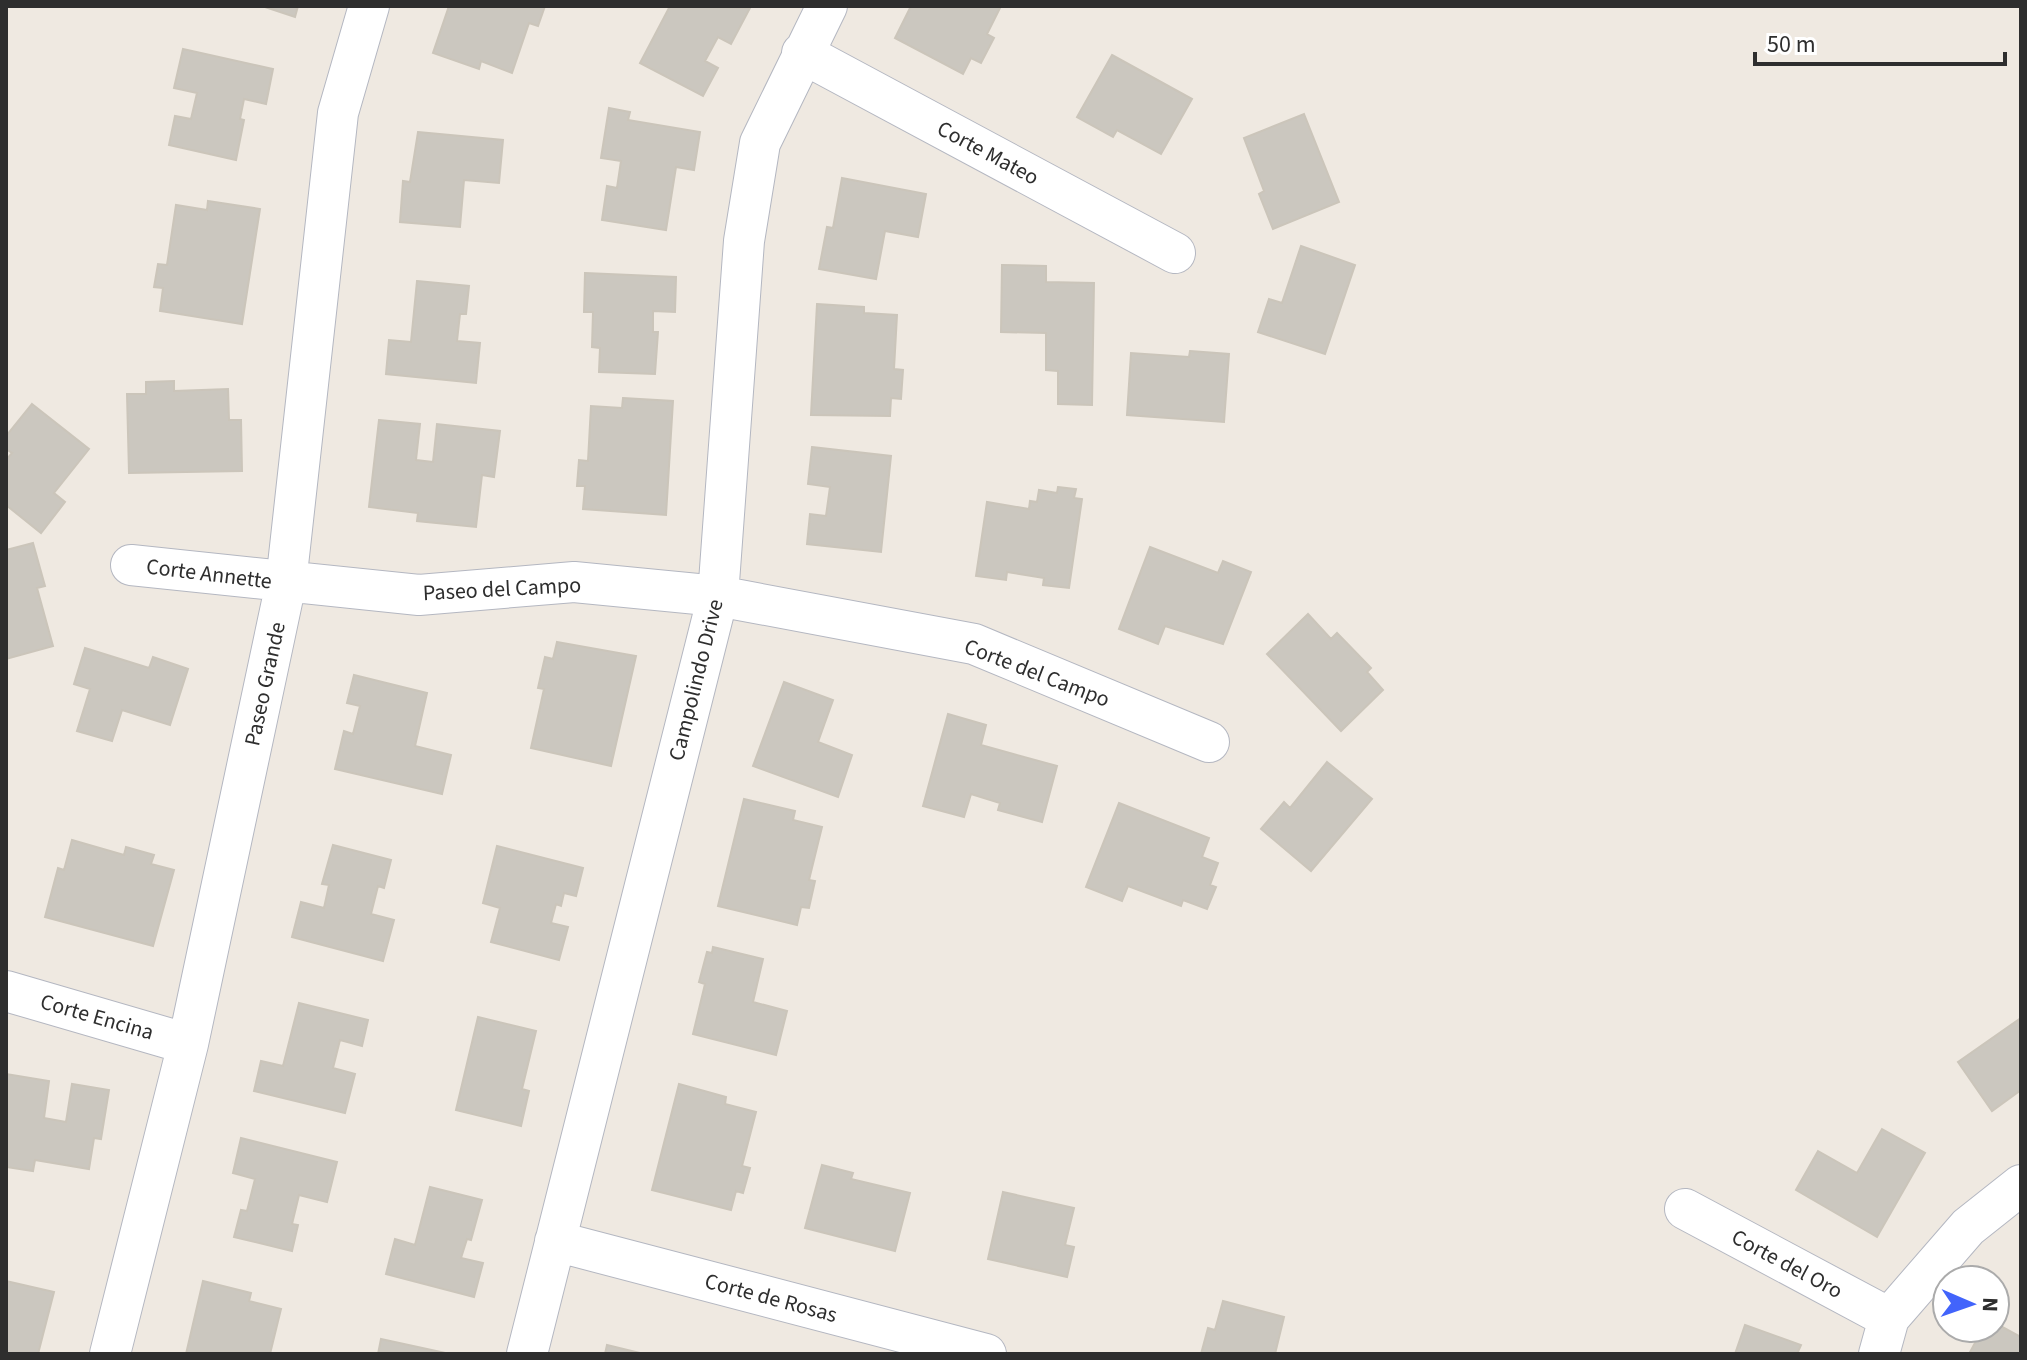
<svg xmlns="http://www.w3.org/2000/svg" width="2027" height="1360" viewBox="0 0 2027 1360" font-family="'Source Sans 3',sans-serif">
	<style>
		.building { fill: #cbc7bf; stroke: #cbc5ba; stroke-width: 2 }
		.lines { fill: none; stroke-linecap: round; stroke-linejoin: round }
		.minor-casing { stroke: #b4b7c1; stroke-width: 42 }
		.minor { stroke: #fff; stroke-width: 40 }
		.labels { text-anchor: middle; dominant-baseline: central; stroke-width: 7; stroke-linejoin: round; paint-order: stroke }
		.street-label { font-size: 22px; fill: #2e2e2e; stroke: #fff }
	</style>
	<rect width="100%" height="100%" fill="#efe9e1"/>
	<!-- building -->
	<path class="building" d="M262,6H298L295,17Z
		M449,6H545L538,26L529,23L512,73L481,61L479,69L433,53Z
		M670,6L750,8L731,44L718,37L705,61L718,68L703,96L640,63Z
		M911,6H1001L987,34L994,38L981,63L971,58L963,74L895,38Z
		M183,49L273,69L266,104L244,99L240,119L244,120L236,160L169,145L175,116L191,119L197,93L174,88Z
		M1112,55L1192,99L1161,154L1117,130L1113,137L1077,117Z
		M609,108L630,112L628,120L700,132L694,170L676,167L666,230L602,220L607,186L617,188L621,161L601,158Z
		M1304,114L1339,202L1273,229L1259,194L1264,191L1244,138Z
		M418,132L503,140L499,183L464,180L460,227L400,222L403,181L410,182Z
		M842,178L926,194L918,237L885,231L876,279L819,269L827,227L833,228Z
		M208,201L260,209L242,324L160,311L163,288L154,287L158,264L167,265L176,205L207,210Z
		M1301,246L1355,265L1325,354L1258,332L1269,299L1282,303Z
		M1002,265L1046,266V282L1094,283L1092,405L1058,404V371L1046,370V333L1001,332Z
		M585,273L676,277L675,312L653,311V332H658L655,374L599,372L600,348L592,347L593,312H584Z
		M417,281L469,286L466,314H460L457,341L480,343L476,383L386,374L389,340L411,342Z
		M817,304L864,307V313L897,315L894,369L903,370L901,399L891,398L890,416L811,415Z
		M1190,351L1229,354L1224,422L1127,415L1131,353L1189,357Z
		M174,381V391L228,389L229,420H241L242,471L129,473L127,394H146V382Z
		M623,398L673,401L666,515L583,509L585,486H577L579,460L588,461L591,406L622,408Z
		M32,404L89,449L54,493L65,502L41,533L6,505V460L12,453L6,449V436Z
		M379,420L420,424L416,460L433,462L437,424L500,431L494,477L482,475L476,527L417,521L418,513L369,507Z
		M812,447L891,456L881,552L807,544L810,514L826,516L830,487L808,484Z
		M1058,487L1076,489L1074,498L1082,499L1069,588L1043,585L1044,578L1007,572L1006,580L976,576L987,502L1029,509L1030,501L1037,502L1039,490L1057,493Z
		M33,543L45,586L37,588L53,646L6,659V550Z
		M1150,547L1218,573L1223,561L1251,572L1223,644L1165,626L1158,644L1119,629Z
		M1308,614L1331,639L1337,633L1371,668L1367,672L1383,690L1341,731L1267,654Z
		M557,642L636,656L611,766L531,748L544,689L538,688L545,657L553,659Z
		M85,648L149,668L153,657L188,669L170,725L122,710L112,741L77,731L90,689L74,684Z
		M354,675L427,693L415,746L451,755L442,794L335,769L344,731L353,734L360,706L347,703Z
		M784,682L833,700L818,742L852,755L838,797L753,766Z
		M948,714L986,725L981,745L1057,766L1042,822L998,810L1000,803L971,794L964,817L923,806Z
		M1327,762L1372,799L1311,871L1261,829L1284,802L1290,808Z
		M744,799L795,811L793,820L822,827L809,880L815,881L809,908L801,907L797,925L718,906Z
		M1119,803L1209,838L1202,857L1218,863L1210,885L1216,887L1207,909L1183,900L1181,906L1128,886L1122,901L1086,887Z
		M72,840L124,855L126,847L154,855L151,864L174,870L153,946L45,917L58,868L64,870Z
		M333,845L391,860L384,888L378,886L371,914L394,920L383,961L292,937L301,902L324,908L329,885L322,884Z
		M497,846L583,868L576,896L564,893L561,906L556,904L551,923L568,927L559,960L491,942L500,908L483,903Z
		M713,947L763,959L753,1002L787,1011L776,1055L693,1034L705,984L699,982L707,952L712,953Z
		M299,1003L368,1020L362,1046L340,1040L333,1068L355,1074L345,1113L254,1091L261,1061L283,1066Z
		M478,1017L536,1031L522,1089L529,1091L521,1126L456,1110Z
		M2021,1018V1090L1992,1111L1958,1062Z
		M6,1074L49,1081L44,1118L66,1122L72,1084L109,1090L101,1139L94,1138L89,1169L35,1160L33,1171L6,1167Z
		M679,1084L726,1097L725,1104L756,1112L742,1166L750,1168L743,1193L736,1191L731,1210L652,1190Z
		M1882,1129L1925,1153L1877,1237L1796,1190L1818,1151L1857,1173Z
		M241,1138L337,1162L327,1202L299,1195L292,1224L298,1225L292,1251L234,1237L241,1210L247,1211L255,1179L233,1173Z
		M822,1165L853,1173L851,1179L910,1193L895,1251L805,1228Z
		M430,1187L482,1200L471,1240L467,1239L461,1258L483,1263L474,1297L386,1274L395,1239L415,1245Z
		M1003,1192L1074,1208L1065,1245L1074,1247L1067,1277L988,1259Z
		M6,1281L54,1292L38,1354H6Z
		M203,1281L251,1293L249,1301L281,1309L270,1354H186Z
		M1223,1301L1284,1317L1275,1354H1201L1208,1328L1215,1330Z
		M1995,1323L2021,1337V1354H1969L1983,1328H1995Z
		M1745,1325L1801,1345L1797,1354H1735Z
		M381,1339L450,1354H378Z
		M607,1345L644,1354H605Z"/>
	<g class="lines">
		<!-- minor casing -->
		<g class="minor-casing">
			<path id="minor" d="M802,53L1175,253
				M131,565L419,595L574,582L718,596L974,644L1209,742
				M6,991L188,1044
				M1685,1209L1889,1318
				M555,1241L986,1354
				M110,1354L188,1044L286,583L338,113L369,6
				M527,1354L718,596L744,241L760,143L827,6
				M1879,1354L1889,1318L1968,1227L2021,1185"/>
		</g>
		<!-- minor -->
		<use href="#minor" class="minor"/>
	</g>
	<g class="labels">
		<!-- street labels -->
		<g class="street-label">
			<text transform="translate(988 153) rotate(28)">Corte Mateo</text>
			<text transform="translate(209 574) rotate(7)">Corte Annette</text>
			<text transform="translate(502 589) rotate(-3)">Paseo del Campo</text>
			<text transform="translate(1037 673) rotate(21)">Corte del Campo</text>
			<text transform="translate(696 680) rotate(-76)">Campolindo Drive</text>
			<text transform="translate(265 684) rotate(-78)">Paseo Grande</text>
			<text transform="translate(97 1017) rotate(16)">Corte Encina</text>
			<text transform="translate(1787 1264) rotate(28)">Corte del Oro</text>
			<text transform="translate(771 1298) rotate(15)">Corte de Rosas</text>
		</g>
	</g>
	<!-- border -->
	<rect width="2027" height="1360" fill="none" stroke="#2e2e2e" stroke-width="16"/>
	<!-- north arrow -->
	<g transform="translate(1971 1304) rotate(92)"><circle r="38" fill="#ffffff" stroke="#ababab" stroke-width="2"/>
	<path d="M0-6L14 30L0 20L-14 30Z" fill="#4264fb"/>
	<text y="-12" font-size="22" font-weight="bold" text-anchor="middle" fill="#2e2e2e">N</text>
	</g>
	<!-- scale -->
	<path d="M1755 52v12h250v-12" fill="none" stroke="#2e2e2e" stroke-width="4"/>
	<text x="1767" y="52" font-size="24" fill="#2e2e2e" stroke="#ffffff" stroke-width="6" paint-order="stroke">50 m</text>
</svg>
